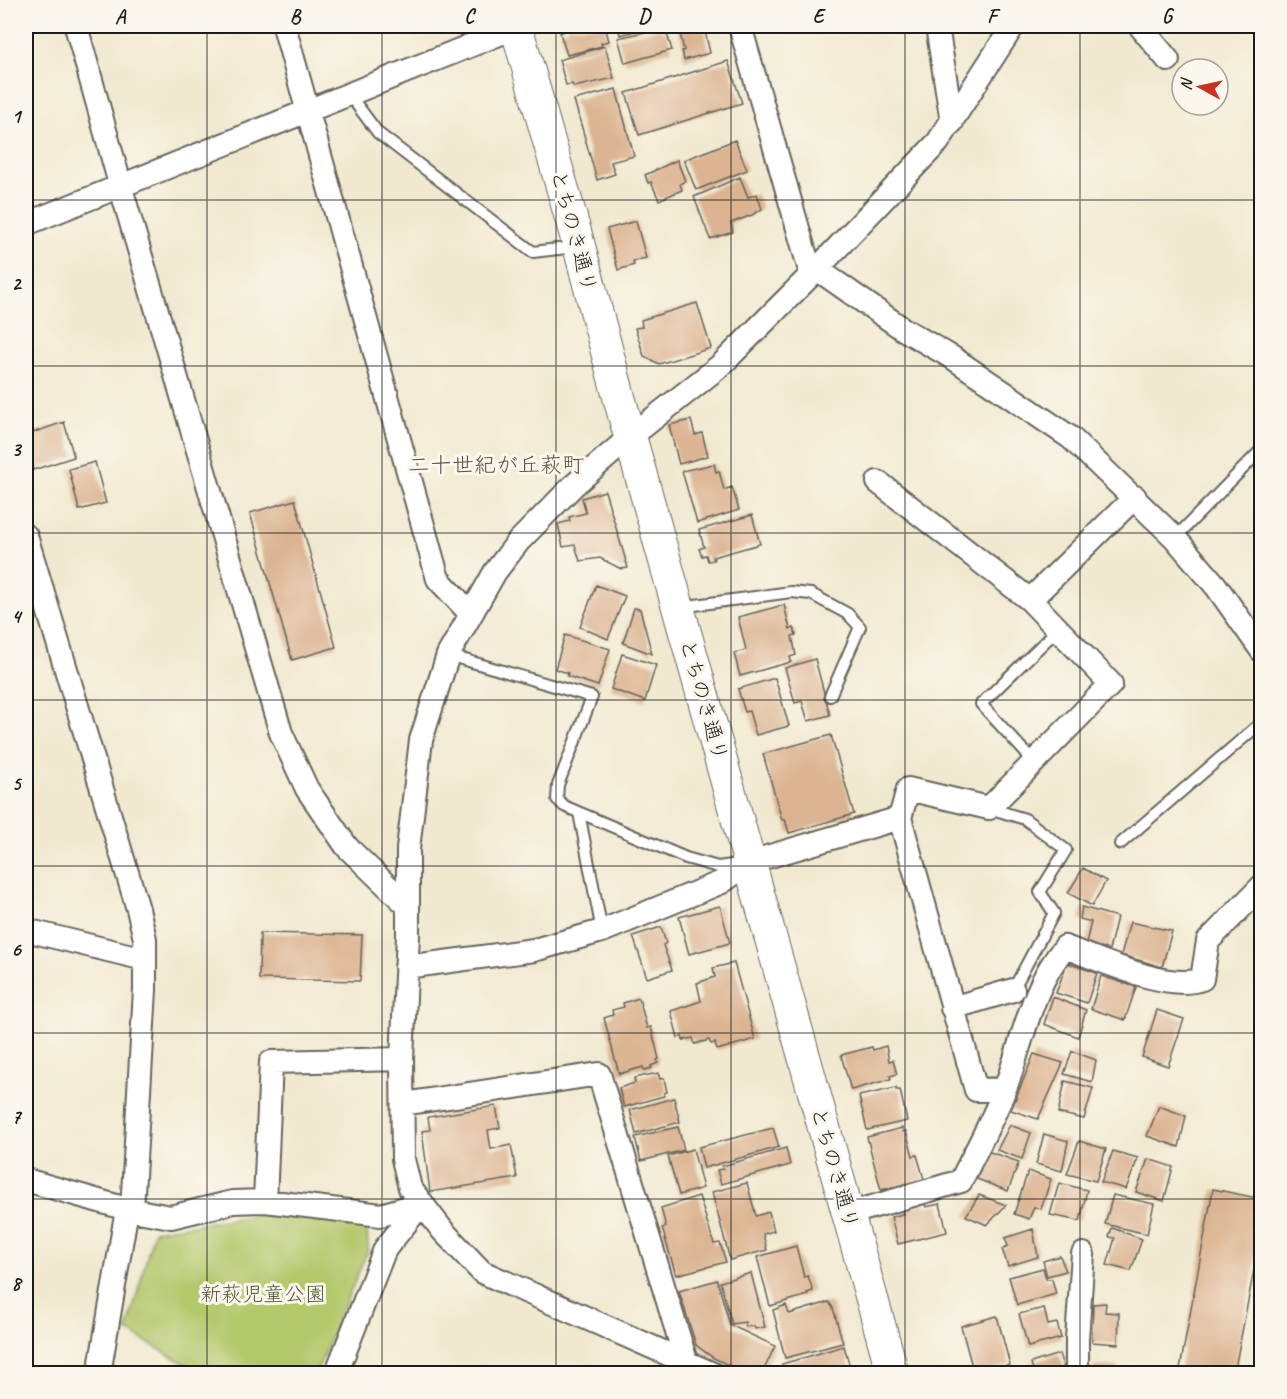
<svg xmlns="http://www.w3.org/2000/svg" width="1287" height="1399" viewBox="0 0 1287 1399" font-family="Caveat,'Klee One',sans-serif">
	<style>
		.green { fill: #b4c86c; stroke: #687244; stroke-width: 1.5 }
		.building { fill: #dcb491 }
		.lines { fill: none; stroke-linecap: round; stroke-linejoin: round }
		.lane-casing { stroke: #66645b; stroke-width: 14 }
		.street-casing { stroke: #66645b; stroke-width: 26 }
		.secondary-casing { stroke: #66645b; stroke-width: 34 }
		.lane { stroke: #fff; stroke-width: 10 }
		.street { stroke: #fff; stroke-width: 22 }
		.secondary { stroke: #fff; stroke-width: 32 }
		.grid { fill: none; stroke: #1c1c1c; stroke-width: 1.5; stroke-opacity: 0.55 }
		.labels { text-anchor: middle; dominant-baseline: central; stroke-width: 6; stroke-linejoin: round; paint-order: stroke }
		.street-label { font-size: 21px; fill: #1c1c1c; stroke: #fbf7ec }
		.park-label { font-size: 21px; fill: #515838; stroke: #fbf7ec }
		.neighbourhood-label { font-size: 22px; fill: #5f5145; stroke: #fbf7ec }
		.neatline { fill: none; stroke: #1c1c1c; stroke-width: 2 }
		.grid-label { font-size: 20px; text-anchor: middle; font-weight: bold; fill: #1c1c1c }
	</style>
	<rect width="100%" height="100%" fill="#fbf7ec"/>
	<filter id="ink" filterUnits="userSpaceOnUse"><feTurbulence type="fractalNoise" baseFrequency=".0167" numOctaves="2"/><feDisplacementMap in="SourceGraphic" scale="12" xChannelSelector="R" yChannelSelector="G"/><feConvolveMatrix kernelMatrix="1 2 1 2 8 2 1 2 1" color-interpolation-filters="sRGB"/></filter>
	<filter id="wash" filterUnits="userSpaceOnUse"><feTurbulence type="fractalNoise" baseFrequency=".008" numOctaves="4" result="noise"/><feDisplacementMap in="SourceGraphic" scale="24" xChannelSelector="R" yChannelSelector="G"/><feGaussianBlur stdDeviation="1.35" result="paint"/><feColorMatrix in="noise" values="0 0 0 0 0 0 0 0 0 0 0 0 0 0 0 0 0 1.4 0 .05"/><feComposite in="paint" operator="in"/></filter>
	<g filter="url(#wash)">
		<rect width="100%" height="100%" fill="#f0e9d0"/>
		<!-- green -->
		<path class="green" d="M270,1213L367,1226L368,1250L316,1373H201L127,1331L154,1231Z"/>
		<g id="blocks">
			<!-- building -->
			<path class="building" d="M567,26H605L609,41L601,43L602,46L567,55L560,33L568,29Z
				M618,26H652L620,35Z
				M678,26H706L707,30L705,31L710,53L684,60L682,51L684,50Z
				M661,28L663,32L666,31L672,50L625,63L618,38Z
				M605,46L614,78L574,87L572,84L566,85L559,60Z
				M728,61L742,103L639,135L626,93Z
				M616,89L634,156L611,162L615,174L597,180L574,100Z
				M735,140L747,170L696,190L684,160Z
				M677,160L685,181L680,184L682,190L659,200L651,182L648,183L645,175Z
				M740,177L748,197L757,194L762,209L752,215L731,223L733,232L710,239L694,197Z
				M636,221L646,258L633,261L634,265L618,270L607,229Z
				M697,303L711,348L659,364L644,356L635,328L642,327L641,320Z
				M691,420L695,435L702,433L708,456L679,464L669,425Z
				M64,422L74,457L33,470L30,460L26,461V435Z
				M95,462L106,503L79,510L69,469Z
				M714,464L716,472L719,471L724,490L732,487L739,510L697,523L682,471Z
				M605,491L628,568L621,569L600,558L580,561L575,545L563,547L558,524L570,521L569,517L586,513L582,498Z
				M295,500L336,647L292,660L250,513Z
				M752,515L760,544L713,557L714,560L708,561L706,555L702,556L699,549L704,547L699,530Z
				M596,585L625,596L608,639L580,627Z
				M784,605L790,629L794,628L796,635L792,636L796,655L790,657L791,662L740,676L734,653L746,650L738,617Z
				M634,608L640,609L652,654L623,643Z
				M565,635L610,649L598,686L567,676L568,673L555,669Z
				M622,654L656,665L645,701L611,689Z
				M815,659L830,715L808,721L802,701L795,703L785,668Z
				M775,678L789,726L756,735L749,711L745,712L738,689Z
				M831,735L854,814L789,833L785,819L782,820L763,754Z
				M1083,868L1106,881L1092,906L1068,893Z
				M720,906L730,943L689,954L679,917Z
				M1082,907L1117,917L1109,950L1086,943L1091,922L1080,919Z
				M1130,922L1172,931L1162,967L1121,955Z
				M661,927L666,943L663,945L672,970L647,978L633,936Z
				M260,933L362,935L360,981L259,979Z
				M734,963L755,1039L717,1050L715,1043L711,1044L709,1040L695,1044L693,1038L683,1040L682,1036L678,1038L671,1011L701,1001L697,983L715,977L713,968Z
				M1067,963L1097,973L1087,1003L1056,993Z
				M1101,976L1136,987L1125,1020L1091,1009Z
				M1053,997L1086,1010L1078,1037L1044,1024Z
				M639,998L647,1028L651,1027L659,1059L657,1060L658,1063L651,1066L652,1068L644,1070L643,1067L619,1074L604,1018L613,1015L612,1010L624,1007L623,1003Z
				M1157,1010L1184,1019L1168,1066L1142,1057Z
				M886,1046L889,1061L893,1060L897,1074L890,1076L891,1079L851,1090L841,1055L872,1047L873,1050Z
				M1072,1051L1096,1060L1092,1082L1064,1074Z
				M1034,1054L1063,1063L1038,1119L1011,1110Z
				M658,1073L660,1079L664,1078L667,1092L664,1093V1096L624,1107L619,1088L635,1083L634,1078Z
				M1065,1081L1093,1088L1084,1119L1058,1113Z
				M896,1088V1090H900L907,1121L867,1130L859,1096Z
				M674,1098L680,1122L636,1134L630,1110Z
				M496,1106L500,1128L488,1130L491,1149L511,1145L517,1178L430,1192L422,1131L430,1130L428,1117Z
				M1159,1106L1186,1116L1179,1147L1147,1136Z
				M1010,1125L1031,1133L1022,1159L997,1150Z
				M678,1127L684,1150L641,1161L635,1137Z
				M773,1128L779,1147L704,1168L699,1147Z
				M902,1128L903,1132L906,1131L913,1156L917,1155L924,1179L881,1190L867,1137Z
				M1044,1134L1068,1141L1062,1171L1036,1164Z
				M1079,1141L1106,1149L1096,1181L1067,1174Z
				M786,1148L790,1165L721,1184L717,1170L723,1169L722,1166Z
				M693,1149L703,1188L679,1195L668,1156Z
				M987,1151L1019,1162L1008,1191L977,1179Z
				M1113,1151L1138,1158L1126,1189L1101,1182Z
				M1148,1159L1173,1167L1164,1201L1136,1192Z
				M1028,1171L1051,1179L1041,1209L1034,1207L1029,1219L1014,1214Z
				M747,1183L756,1216L769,1212L774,1231L763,1234L767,1250L730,1260L712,1192Z
				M1059,1183L1087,1190L1080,1221L1050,1215Z
				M1213,1189L1262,1199V1228L1234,1374H1179Z
				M979,1195L1006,1205L987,1225L966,1216Z
				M1113,1195L1154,1204L1147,1234L1105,1224Z
				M699,1196L714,1244L720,1243L726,1262L676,1275L662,1228L666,1227L661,1208Z
				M925,1204L926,1207L940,1204L947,1232L898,1244L891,1217L903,1214L902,1210Z
				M1112,1228L1142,1239L1131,1271L1107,1265L1115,1238L1109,1237Z
				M1033,1229L1038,1257L1008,1266L1002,1249L1008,1246L1005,1238Z
				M796,1246L804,1277L808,1276L813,1291L807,1293L808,1295L770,1306L757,1257Z
				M1060,1256L1066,1271L1047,1276L1043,1261Z
				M1043,1268L1046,1279H1052L1056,1294L1017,1305L1009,1277Z
				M751,1273L765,1327L755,1329L754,1326L746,1327L745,1322L732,1324L720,1282Z
				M717,1280L730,1325L775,1346L762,1374H746L712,1357L696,1345L679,1291Z
				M829,1302L833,1308L843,1343L785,1358L773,1310L786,1305L789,1314Z
				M1106,1303L1105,1312L1119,1313L1118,1344L1092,1342L1093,1304Z
				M1044,1308L1048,1325L1057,1323L1061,1338L1028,1347L1019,1314Z
				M997,1316L1010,1365L974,1374L961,1326Z
				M844,1346L852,1374H784L782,1364Z
				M1059,1354L1066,1374H1034L1031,1363Z
				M1093,1366L1118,1367V1374H1093Z
				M1014,1369L1015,1374H1000V1373Z"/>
		</g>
	</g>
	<g filter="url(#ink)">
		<use href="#blocks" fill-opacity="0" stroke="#66645b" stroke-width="1.5"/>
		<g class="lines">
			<!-- lane casing -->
			<g class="lane-casing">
				<path id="lane" d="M348,93L378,133L533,252L575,247
					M1175,538L1262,449
					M680,607L791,592L811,594L848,614L860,627L830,696
					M448,655L592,697L558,785L557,799L564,806L686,858L718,867L739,864
					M1034,762L981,704L1058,629
					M989,808L1025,819L1066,850L1040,892L1054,913L1013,990
					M579,813L602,931
					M1120,844L1262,722"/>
			</g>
			<!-- street casing -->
			<g class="street-casing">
				<path id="street" d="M76,26L125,202L281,733L307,789L347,847L408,906
					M284,26L438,579L470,613
					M740,26L811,274
					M937,26L952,122
					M1140,26L1168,60
					M26,224L519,26
					M817,269L903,329L953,358L1071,438L1175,538L1216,586L1262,651
					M878,482L1030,600
					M26,536L138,909L145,939V990L132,1210
					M900,818L976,1090L1005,1089
					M26,930L144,959
					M406,967L534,950L602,931L722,882L750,862L900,818L908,789L989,808L1111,684L1030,600L1135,497
					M952,1008L1013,990
					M403,1104L599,1074L689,1371
					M26,1180L127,1209L171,1217L233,1202L265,1201L381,1215L422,1203
					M265,1201L271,1062L402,1059
					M848,1214L961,1181C976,1150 994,1118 1006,1086C1023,1040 1032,985 1065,947C1098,959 1169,992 1202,979L1208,941L1262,886
					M99,1374L127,1209
					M336,1374L385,1249L422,1203
					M713,1374L482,1272L443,1231L410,1188L403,1159L402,1059L408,935V849L421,740L448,655L495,572L518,542L573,486L630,437L721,365L817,269L938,142L1013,26
					M1077,1374V1339L1083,1254"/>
			</g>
			<!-- secondary casing -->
			<g class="secondary-casing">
				<path id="secondary" d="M516,26L579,246L619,397L893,1374"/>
			</g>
			<!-- lane -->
			<use href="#lane" class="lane"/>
			<!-- street -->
			<use href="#street" class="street"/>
			<!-- secondary -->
			<use href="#secondary" class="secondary"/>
		</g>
	</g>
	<!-- grid -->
	<path class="grid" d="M207,26V1374M382,26V1374M556,26V1374M731,26V1374M905,26V1374M1080,26V1374M26,200H1262M26,366H1262M26,533H1262M26,700H1262M26,866H1262M26,1033H1262M26,1199H1262"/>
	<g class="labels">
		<!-- street labels -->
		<g class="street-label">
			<text transform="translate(574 231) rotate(75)">とちのき通り</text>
			<text transform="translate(704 700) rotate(74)">とちのき通り</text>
			<text transform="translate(835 1168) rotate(74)">とちのき通り</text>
		</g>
		<!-- park labels -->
		<g class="park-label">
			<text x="263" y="1294">新萩児童公園</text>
		</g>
		<!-- neighbourhood labels -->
		<g class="neighbourhood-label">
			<text x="496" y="465">二十世紀が丘萩町</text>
		</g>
	</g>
	<!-- margin -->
	<rect width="1287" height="1399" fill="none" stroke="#fbf7ec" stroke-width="66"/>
	<!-- north arrow -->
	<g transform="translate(1200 87) rotate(278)"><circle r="28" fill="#fbf7ec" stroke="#a29f99" stroke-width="1.5"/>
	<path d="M0-4.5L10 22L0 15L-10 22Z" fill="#c8321e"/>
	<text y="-9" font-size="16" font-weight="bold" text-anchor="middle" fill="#1c1c1c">N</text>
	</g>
	<rect x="33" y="33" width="1221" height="1333" class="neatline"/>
	<g class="grid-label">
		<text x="120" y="23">A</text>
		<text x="295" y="23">B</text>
		<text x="469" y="23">C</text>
		<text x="644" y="23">D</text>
		<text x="818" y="23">E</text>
		<text x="992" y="23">F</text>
		<text x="1167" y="23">G</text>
		<text x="16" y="123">1</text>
		<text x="16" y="290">2</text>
		<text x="16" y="456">3</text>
		<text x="16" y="623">4</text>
		<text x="16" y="790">5</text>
		<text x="16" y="956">6</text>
		<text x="16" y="1123">7</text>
		<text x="16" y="1290">8</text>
	</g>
</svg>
